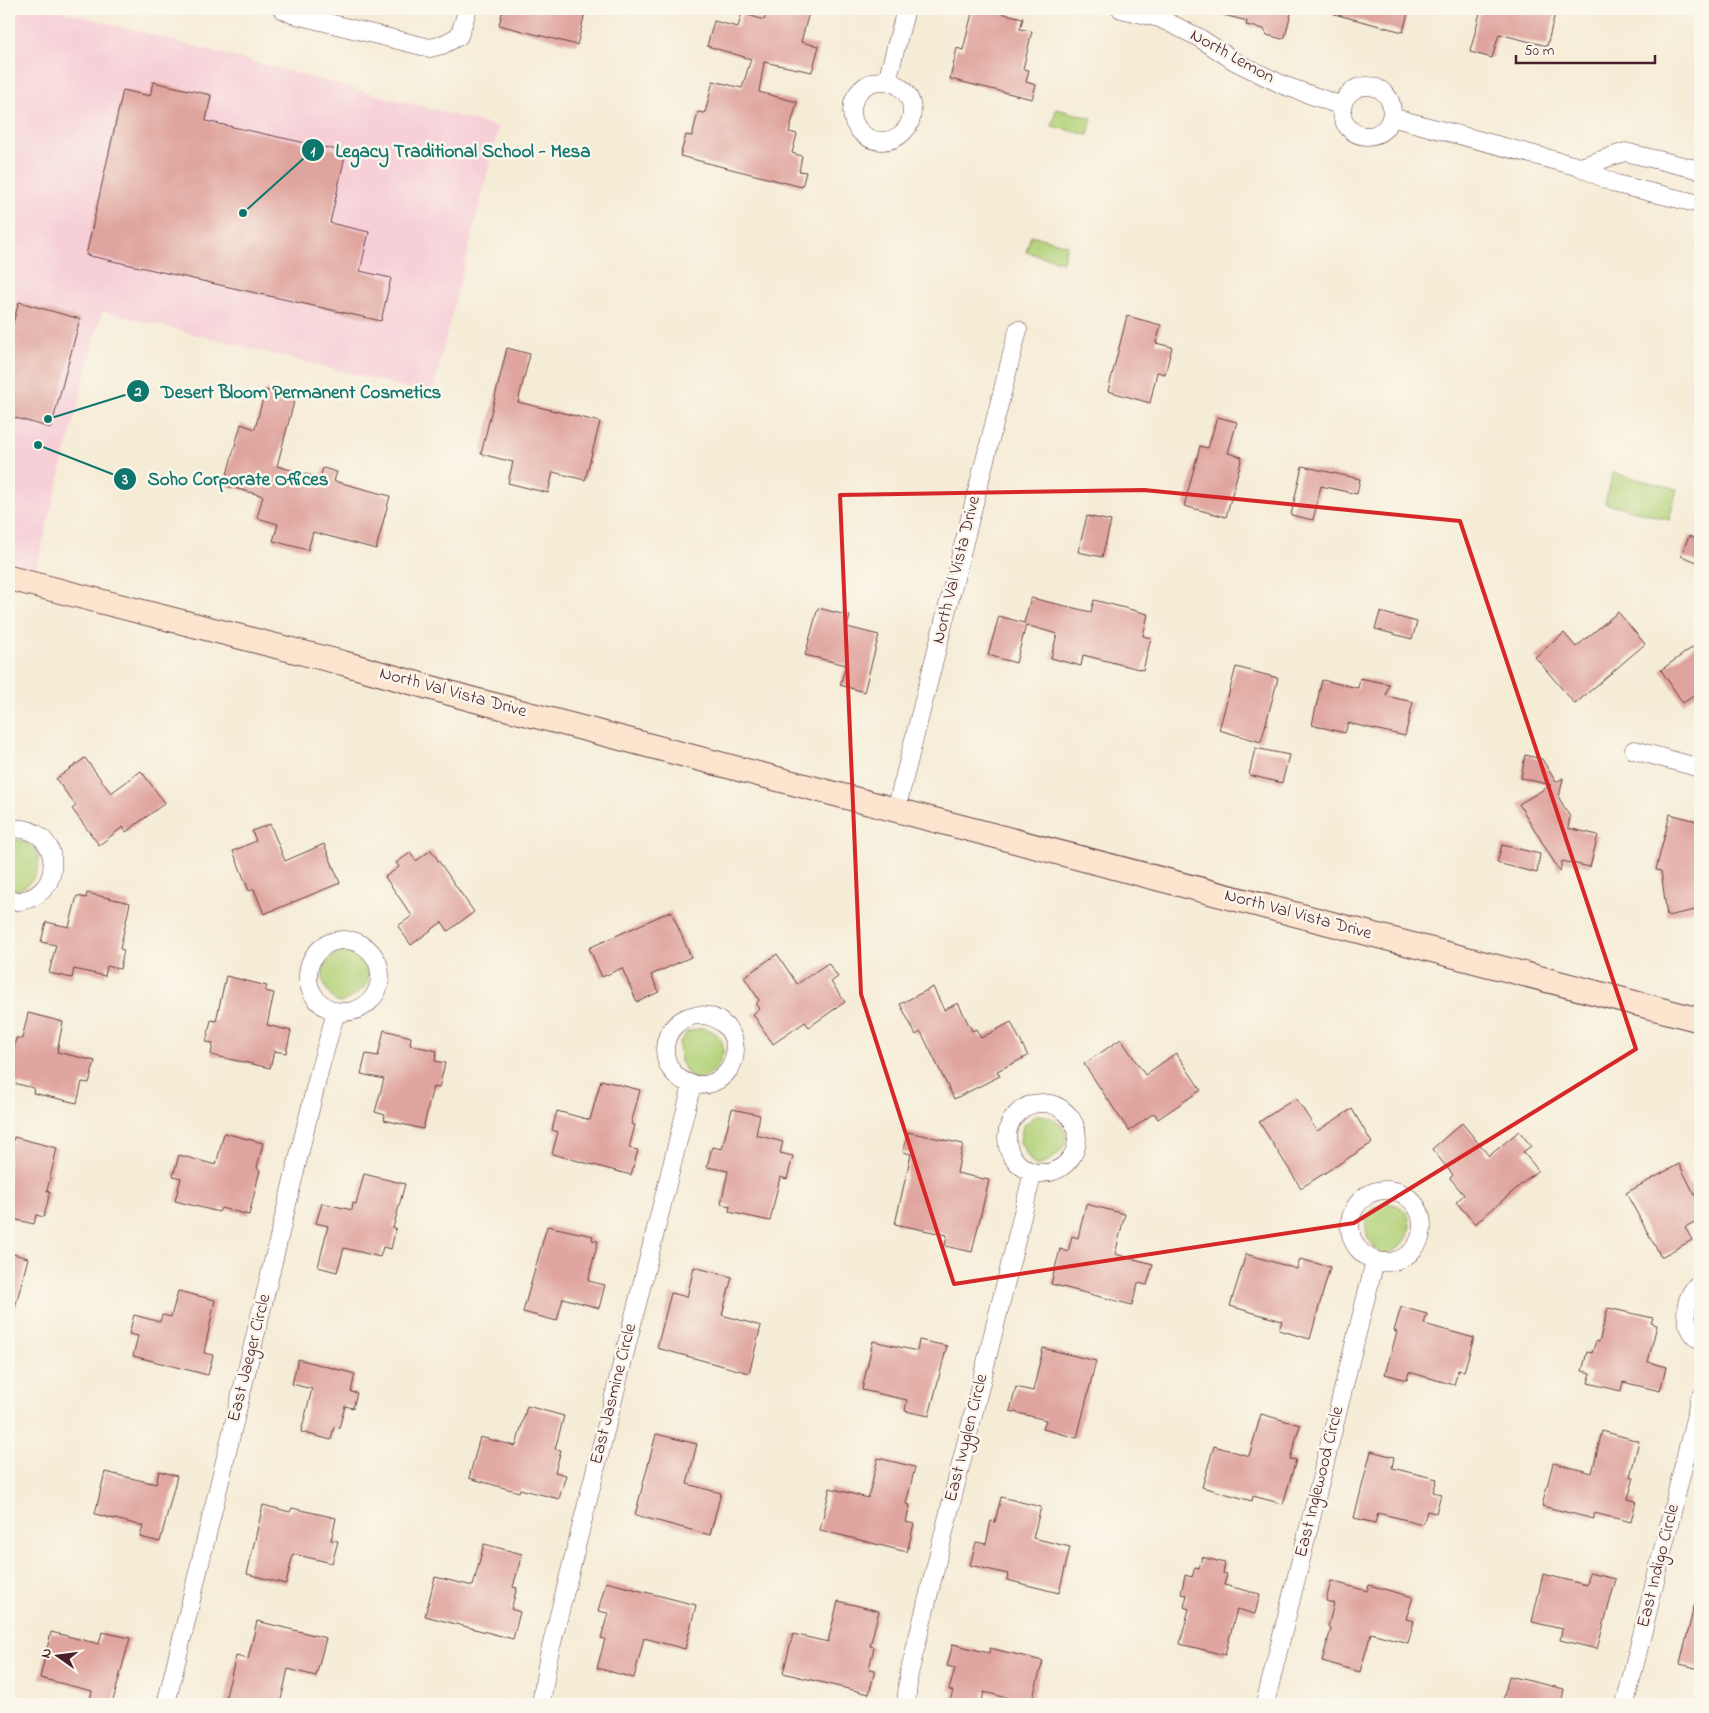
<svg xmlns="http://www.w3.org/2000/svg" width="1709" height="1713" viewBox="0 0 1709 1713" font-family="'Indie Flower',sans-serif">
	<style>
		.built { fill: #f6cfd7 }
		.green { fill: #b2d178; stroke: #7e7852 }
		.building { fill: #dfa49d }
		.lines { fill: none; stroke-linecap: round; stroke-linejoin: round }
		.minor-casing { stroke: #643e45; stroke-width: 19 }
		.secondary-casing { stroke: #643e45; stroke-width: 26 }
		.minor { stroke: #fff; stroke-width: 18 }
		.secondary { stroke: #fce5cf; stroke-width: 24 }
		.marked { fill: none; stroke: #d62828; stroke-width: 4; stroke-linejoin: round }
		.labels { text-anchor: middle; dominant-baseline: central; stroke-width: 5; stroke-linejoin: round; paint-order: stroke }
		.street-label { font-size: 18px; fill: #4a1f2b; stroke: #fbf7ec }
		.leader { fill: none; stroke: #0f766e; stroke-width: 2 }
		.callout-dot { fill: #0f766e; stroke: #fbf7ec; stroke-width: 2 }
		.mark-label { font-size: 15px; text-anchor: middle; font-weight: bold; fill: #fff }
		.callout-label { font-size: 19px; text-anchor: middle; font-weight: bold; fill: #0f766e; stroke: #fbf7ec; stroke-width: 5; stroke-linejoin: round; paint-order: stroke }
	</style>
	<rect width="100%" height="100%" fill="#fbf7ec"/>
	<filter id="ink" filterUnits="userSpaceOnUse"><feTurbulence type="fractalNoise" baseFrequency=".02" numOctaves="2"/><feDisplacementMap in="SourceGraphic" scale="10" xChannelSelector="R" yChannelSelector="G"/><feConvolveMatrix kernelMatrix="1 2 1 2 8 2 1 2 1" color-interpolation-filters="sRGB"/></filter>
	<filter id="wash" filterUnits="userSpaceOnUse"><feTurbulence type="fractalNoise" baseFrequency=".0096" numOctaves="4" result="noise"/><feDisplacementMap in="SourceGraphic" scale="20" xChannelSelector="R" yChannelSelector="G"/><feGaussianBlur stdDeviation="1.12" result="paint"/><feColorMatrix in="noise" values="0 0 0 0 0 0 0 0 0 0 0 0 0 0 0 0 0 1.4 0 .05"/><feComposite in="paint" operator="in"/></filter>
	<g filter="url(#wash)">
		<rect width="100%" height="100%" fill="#f5ecd6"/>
		<!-- built -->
		<path class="built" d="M9,9H55L499,127L432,394L102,311L32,584L9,578Z"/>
		<!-- green -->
		<path class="green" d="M1056,109L1092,118L1088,135L1052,126Z
			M1031,235L1067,245L1063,262L1026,252Z
			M1613,473L1677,489L1669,520L1605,503Z
			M18,840C54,848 38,891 9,891V841Z
			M339,953C360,951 380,974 361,991C356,996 347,1000 340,1003C334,1002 332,998 329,993C318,977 321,961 339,953Z
			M702,1028C742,1036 718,1082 692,1079L680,1062L679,1043L687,1032Z
			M1036,1115C1055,1114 1075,1131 1061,1151C1056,1158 1045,1162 1038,1166L1032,1163L1020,1142L1023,1126Z
			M1389,1203C1428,1211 1405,1257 1379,1254L1367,1237L1365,1218L1374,1207Z"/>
		<g id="blocks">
			<!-- building -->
			<path class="building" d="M503,9H586L577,45L499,25Z
				M767,9H810L801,42L819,46L812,72L764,62L759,92L797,102L789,132L797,134L792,153L802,156L799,171L806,172L802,187L680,156L686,135L692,136L698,112L705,113L713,81L742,88L751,59L707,46L714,21L738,27L742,13L764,20Z
				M973,9H983L1023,18L1020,29L1032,31L1023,69L1029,70L1026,82L1036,85L1032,99L950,79L957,48L963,50Z
				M1221,9H1292L1285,37L1282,39L1267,35L1264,29L1246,25L1247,21L1220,14Z
				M1334,9H1409L1403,32L1334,14Z
				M1481,9H1556L1547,46L1499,34L1492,58L1470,52Z
				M153,82L211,95L206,121L346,152L330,223L369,232L360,271L391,278L381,321L86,255L123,90L150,96Z
				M19,302L80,319L51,428L9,416V325L12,326Z
				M1127,316L1161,325L1156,343L1172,347L1165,374L1157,372L1150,403L1108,391Z
				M507,348L530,354L518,402L600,422L585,480L553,472L548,493L508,483L513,462L481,454Z
				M265,390L295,398L277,466L320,478L323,468L337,472L334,481L390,496L376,549L313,532L308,550L273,541L278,524L257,518L263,496L224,485L241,424L255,429Z
				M1217,417L1237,422L1228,453L1242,457L1226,517L1184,506L1200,446L1208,448Z
				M1302,466L1360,479L1357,494L1321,486L1313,520L1291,515Z
				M1087,516L1111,521L1102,557L1078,552Z
				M1689,536L1700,540V563L1681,556Z
				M1031,598L1091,612L1094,600L1148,614L1143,636L1151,638L1143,670L1083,655L1081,666L1051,658L1057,634L1026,625L1016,663L988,655L999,616L1024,623Z
				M818,608L850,616L847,627L879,635L864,692L840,685L846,665L805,655Z
				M1380,612L1417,622L1412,639L1375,629Z
				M1618,612L1645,644L1575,704L1535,657L1564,633L1576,647Z
				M1700,642V691L1683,703L1661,670Z
				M1236,667L1278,678L1261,742L1219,730Z
				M1360,678L1389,684L1386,696L1413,702L1405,736L1348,723L1345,733L1312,725L1322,680L1358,688Z
				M1255,748L1289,755L1282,783L1249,775Z
				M1525,755L1542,759L1556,782L1563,778L1559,798L1570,817L1568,828L1598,835L1590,867L1562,861L1560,872L1519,804L1551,785L1521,778Z
				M85,758L111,793L141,771L165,803L126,832L123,827L99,845L72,809L76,806L56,779Z
				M1670,814L1700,822V909L1667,916L1661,871L1656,870Z
				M270,824L285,861L324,844L340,883L264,914L254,889L249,891L233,851L256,841L252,831Z
				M1502,845L1540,854L1537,873L1497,863Z
				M431,850L474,912L448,931L442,922L411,945L398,926L412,916L385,877L399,867L396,863L410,853L416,861Z
				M87,893L130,903L120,949L124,950L120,969L107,966L105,976L74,969L72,978L49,973L56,945L41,942L46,922L69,927L77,896L86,898Z
				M671,911L691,957L651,975L659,992L637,1002L622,968L602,977L589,948Z
				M777,954L797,984L828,963L838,977L831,982L845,1002L809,1027L805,1022L773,1044L753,1014L759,1009L756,1004L759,1000L744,977Z
				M226,976L267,986L265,991L274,993L267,1025L291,1031L286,1053L274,1051L270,1068L211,1055L213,1043L206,1042L211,1020L216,1021Z
				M933,987L944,1010L958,1003L972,1031L976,1029L981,1038L1011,1022L1028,1056L997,1071L1000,1076L954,1099L921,1032L916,1035L900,1004Z
				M28,1013L63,1022L57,1052L95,1061L89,1083L82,1082L77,1103L33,1093L34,1088L9,1082V1059L11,1060L16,1038L22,1039Z
				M384,1030L411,1037L410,1045L437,1051L435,1061L445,1063L439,1088L433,1087L423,1129L384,1120L385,1115L375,1112L384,1079L361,1074L366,1054L378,1056Z
				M1121,1039L1145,1075L1176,1053L1201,1090L1158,1119L1154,1113L1129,1131L1084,1064Z
				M601,1080L640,1090L631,1124L635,1125L629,1148L638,1150L631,1175L552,1154L558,1132L552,1130L557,1111L590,1120Z
				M1296,1098L1317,1131L1352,1109L1372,1143L1301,1188L1259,1122Z
				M732,1109L760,1115L756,1135L783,1142L780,1153L793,1156L787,1179L780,1177L770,1221L729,1212L730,1206L721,1204L728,1171L707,1167L712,1147L722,1149Z
				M1462,1123L1489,1156L1519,1131L1531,1146L1523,1152L1538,1170L1475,1224L1456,1202L1464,1195L1450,1178L1453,1175L1432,1149Z
				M908,1132L963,1144L957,1173L989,1180L972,1252L945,1246L947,1235L895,1224L911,1154L903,1152Z
				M224,1133L263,1143L257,1168L260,1170L249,1215L221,1208L219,1212L175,1201L181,1178L173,1176L179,1155L216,1165Z
				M14,1137L57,1148L47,1191L50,1192L44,1217L36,1215L34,1224L9,1218V1143L13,1144Z
				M1679,1164L1700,1205V1219L1685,1227L1692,1240L1661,1257L1626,1193Z
				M364,1174L405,1184L393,1228H396L391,1249L383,1247L380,1257L344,1248L337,1272L318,1267L328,1226L316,1223L322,1203L352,1210L353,1203L356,1204Z
				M1086,1204L1125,1214L1115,1254L1153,1264L1147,1285L1138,1283L1132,1305L1051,1284L1060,1249L1068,1252L1072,1236L1078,1238Z
				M547,1226L593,1236L592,1240L598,1241L588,1281L605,1285L599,1308L563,1298L557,1321L523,1312Z
				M9,1253L28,1258L14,1312L9,1311Z
				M1246,1254L1297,1269L1300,1259L1330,1267L1310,1339L1279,1330L1282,1321L1230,1306Z
				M694,1267L732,1277L722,1315L761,1326L749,1373L657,1348L671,1293L687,1297Z
				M178,1291L215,1300L204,1353L213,1355L208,1375L133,1356L138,1336L129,1334L134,1315L160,1322L162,1315L171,1317Z
				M1401,1307L1427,1314L1424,1324L1474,1338L1464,1371L1458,1370L1454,1385L1409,1372L1407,1380L1385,1374L1397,1332L1394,1331Z
				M1608,1308L1653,1318L1651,1323L1657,1325L1648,1362L1666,1367L1660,1391L1623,1382L1621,1391L1588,1383L1591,1373L1582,1371L1587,1352L1592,1353L1596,1341L1599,1342Z
				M919,1340L947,1346L929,1416L905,1411L907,1400L862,1390L873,1341L917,1351Z
				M1043,1348L1096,1361L1077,1438L1043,1429L1046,1420L1010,1411L1016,1387L1033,1391Z
				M298,1359L355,1374L351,1392L357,1393L353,1408L345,1406L339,1428L334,1427L331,1440L301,1432L312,1389L292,1384Z
				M527,1406L564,1416L555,1449L561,1450L555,1472L566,1475L559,1499L520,1489L519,1492L469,1478L480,1437L516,1446Z
				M1261,1414L1300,1425L1290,1459L1296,1460L1283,1504L1253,1496L1252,1501L1202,1487L1214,1446L1249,1456Z
				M1602,1431L1639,1441L1630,1477H1634L1628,1499L1636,1501L1631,1522L1594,1513V1519L1542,1506L1553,1463L1592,1473Z
				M656,1434L697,1444L687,1484L721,1493L710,1535L635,1515Z
				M1371,1451L1394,1457L1392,1468L1437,1479L1433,1492L1441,1494L1436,1513L1427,1511L1423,1524L1378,1513L1375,1523L1354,1518Z
				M878,1458L915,1467L906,1504L910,1505L906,1522L914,1524L907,1552L820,1530L830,1488L868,1498Z
				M159,1471L177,1476L160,1542L140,1537L143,1526L95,1514L105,1472L156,1484Z
				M1001,1497L1041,1507L1033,1538L1070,1547L1059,1593L1007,1580L1008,1574L970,1565L976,1542L986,1544L991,1521L995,1522Z
				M263,1505L290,1512L292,1508L336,1518L331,1540L338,1541L332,1563L293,1554L286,1584L247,1574Z
				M484,1544L522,1554L513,1587L517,1588L511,1609L520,1612L513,1639L425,1616L435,1577L473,1586Z
				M1202,1557L1225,1563L1223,1573L1227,1574L1224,1585L1260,1594L1255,1614L1237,1609L1225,1655L1180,1644L1189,1609L1184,1607L1187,1595L1181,1594L1185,1575L1192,1577L1195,1567L1199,1568Z
				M1589,1573L1616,1579L1597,1649L1560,1640L1562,1629L1532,1622L1543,1574L1587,1585Z
				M1331,1581L1367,1591L1369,1585L1413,1597L1406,1619L1414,1621L1408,1643L1371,1633L1360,1672L1322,1661L1331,1629L1328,1627L1334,1603L1326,1601Z
				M606,1582L696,1605L685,1649L644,1638L634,1678L597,1668L605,1639L601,1638L608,1613L598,1611Z
				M838,1601L879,1611L870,1646L874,1647L869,1669L875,1670L869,1694L783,1673L793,1634L828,1642Z
				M1695,1603H1700V1669L1680,1664Z
				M257,1621L326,1638L316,1676L288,1669L280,1704H224L236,1656L248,1659Z
				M51,1632L99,1644L102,1632L130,1638L112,1704L90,1701L92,1691L40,1678Z
				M953,1644L989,1653L990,1648L1043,1661L1031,1704L984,1692L981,1704H949L953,1691L949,1690L955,1668L947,1666Z
				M1509,1676L1564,1689L1561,1704H1502Z"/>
		</g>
	</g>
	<g filter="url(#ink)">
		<use href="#blocks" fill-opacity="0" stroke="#643e45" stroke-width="1"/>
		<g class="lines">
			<!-- minor casing -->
			<g class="minor-casing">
				<path id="minor" d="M282,9L292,14L430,48L442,45L459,36L468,9
					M1121,9L1159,18L1198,37L1236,62L1283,85L1342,106
					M852 111a30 30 0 1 1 60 0a30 30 0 1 1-60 0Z
					M887,81L906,9
					M1342 111a25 25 0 1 1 50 0a25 25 0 1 1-50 0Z
					M1391,117L1580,167L1616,184L1700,204
					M1580,167L1625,152L1700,170
					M1634,750L1700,768
					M896,810L1018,330
					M9,829C65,821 69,905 9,901
					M308 976a36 36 0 1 1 72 0a36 36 0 1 1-72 0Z
					M665 1050a35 35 0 1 1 70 0a35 35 0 1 1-70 0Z
					M1007 1138a35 35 0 1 1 70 0a35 35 0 1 1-70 0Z
					M1350 1226a36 36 0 1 1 72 0a36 36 0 1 1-72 0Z
					M1700,1282C1682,1299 1681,1324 1700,1341
					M166,1704L320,1068L336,1012
					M541,1704L548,1659L692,1085
					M906,1704L909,1674L1033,1172
					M1265,1704L1375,1261
					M1625,1704L1700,1398"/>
			</g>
			<!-- secondary casing -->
			<g class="secondary-casing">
				<path id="secondary" d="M9,578L343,663L471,699L1700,1020"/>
			</g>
			<!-- minor -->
			<use href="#minor" class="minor"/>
			<!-- secondary -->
			<use href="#secondary" class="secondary"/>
		</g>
	</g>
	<!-- marked area -->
	<path class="marked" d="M1144,490L1460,521L1636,1049L1354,1223L954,1284L861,994L840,495Z"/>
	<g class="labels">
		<!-- street labels -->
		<g class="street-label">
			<text transform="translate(1232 57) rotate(29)">North Lemon</text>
			<text transform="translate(957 570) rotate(-76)">North Val Vista Drive</text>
			<text transform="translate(453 693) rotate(15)">North Val Vista Drive</text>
			<text transform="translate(1298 915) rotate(15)">North Val Vista Drive</text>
			<text transform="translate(250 1358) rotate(-76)">East Jaeger Circle</text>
			<text transform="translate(614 1394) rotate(-76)">East Jasmine Circle</text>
			<text transform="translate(967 1438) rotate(-76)">East Ivyglen Circle</text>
			<text transform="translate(1320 1482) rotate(-76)">East Inglewood Circle</text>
			<text transform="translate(1659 1566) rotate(-76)">East Indigo Circle</text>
		</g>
	</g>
	<!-- callouts -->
	<path class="leader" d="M243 213L313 150M48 419L138 391M38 445L125 479"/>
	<g class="callout-dot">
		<circle cx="243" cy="213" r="5"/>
		<circle cx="48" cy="419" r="5"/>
		<circle cx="38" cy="445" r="5"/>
		<circle cx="313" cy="150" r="12"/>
		<circle cx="138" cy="391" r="12"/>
		<circle cx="125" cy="479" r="12"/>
	</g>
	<g class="mark-label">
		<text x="313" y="156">1</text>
		<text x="138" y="396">2</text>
		<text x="125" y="484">3</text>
	</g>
	<g class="callout-label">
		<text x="463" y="157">Legacy Traditional School - Mesa</text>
		<text x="301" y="398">Desert Bloom Permanent Cosmetics</text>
		<text x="238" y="485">Soho Corporate Offices</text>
	</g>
	<!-- margin -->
	<rect width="1709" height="1713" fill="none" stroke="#fbf7ec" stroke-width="30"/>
	<!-- north arrow -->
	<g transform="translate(58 1656) rotate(284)" stroke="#fbf7ec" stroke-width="4" paint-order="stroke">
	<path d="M0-4L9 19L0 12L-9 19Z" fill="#4a1f2b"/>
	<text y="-8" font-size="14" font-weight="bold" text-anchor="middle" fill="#4a1f2b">N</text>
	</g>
	<!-- scale -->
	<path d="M1516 55v8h139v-8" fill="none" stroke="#4a1f2b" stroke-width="2.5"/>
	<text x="1524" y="55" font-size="15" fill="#4a1f2b" stroke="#fbf7ec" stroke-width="4" paint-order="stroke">50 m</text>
</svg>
